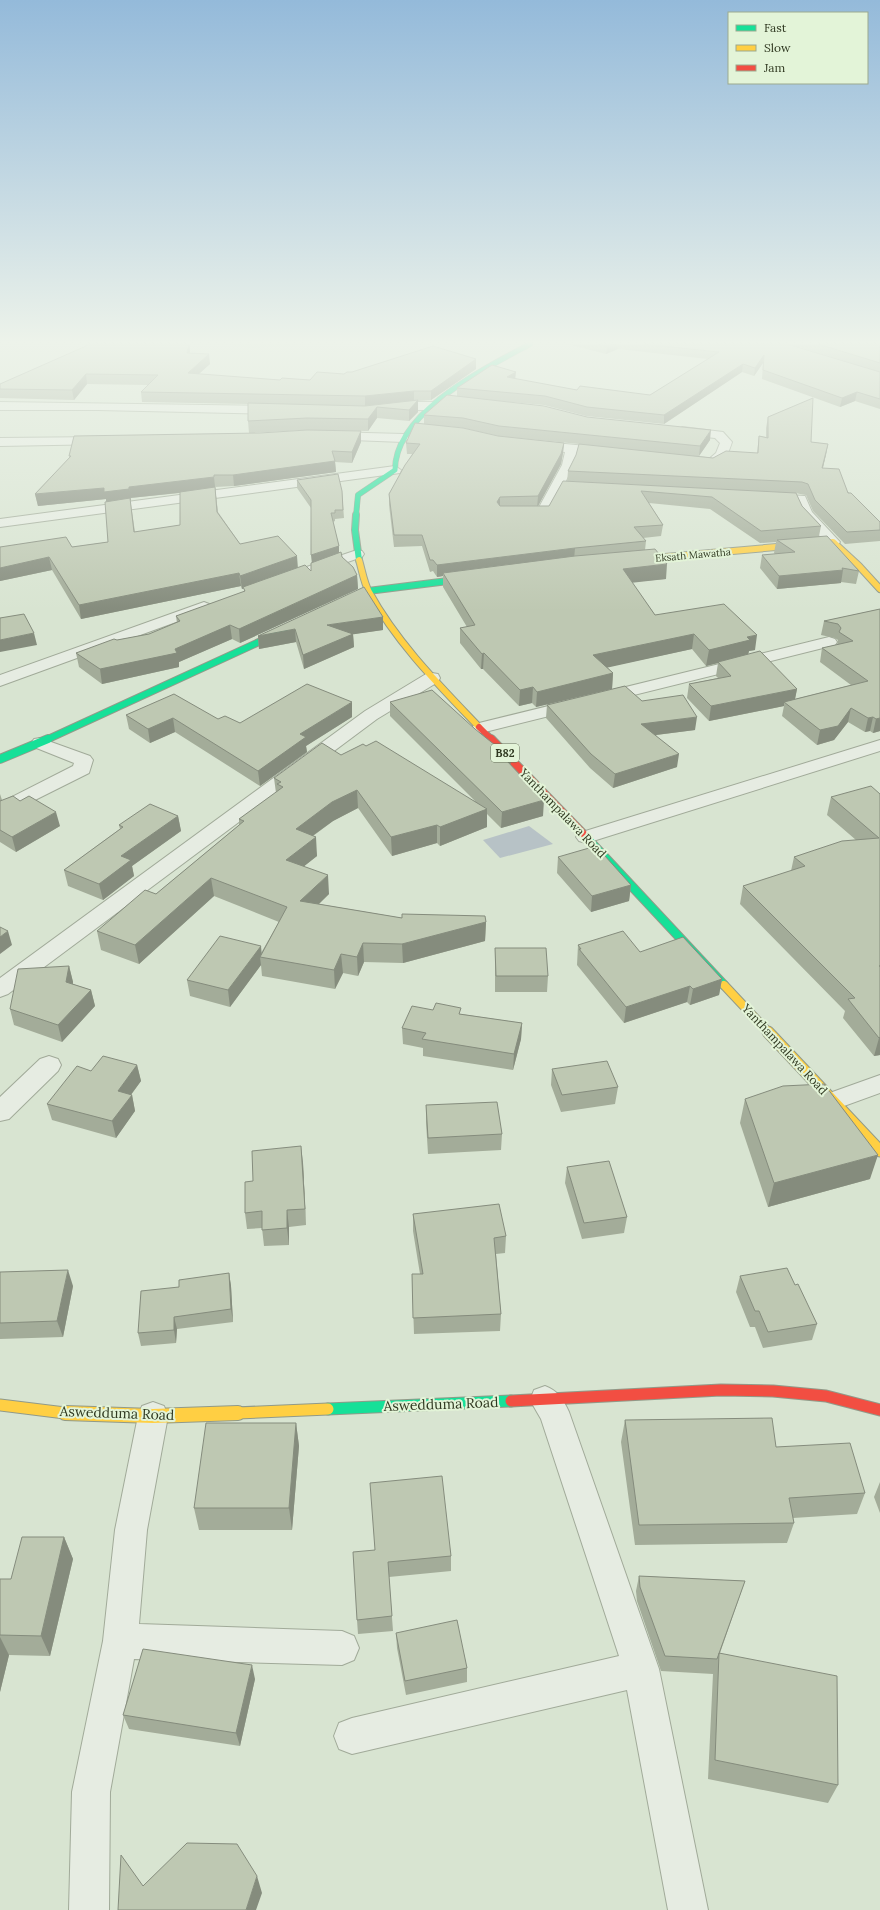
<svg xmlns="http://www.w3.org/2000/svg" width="880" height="1910" viewBox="0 0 880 1910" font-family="Lora,serif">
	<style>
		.farmland { fill: #cce3c3 }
		.water { fill: #b7c2c6 }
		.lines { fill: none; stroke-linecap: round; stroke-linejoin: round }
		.street-casing { stroke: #a1aa99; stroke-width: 2 }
		.fast-far3-casing { stroke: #919a89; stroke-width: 6 }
		.fast-far2-casing { stroke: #919a89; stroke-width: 8 }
		.fast-far1-casing { stroke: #919a89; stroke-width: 10 }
		.fast-casing { stroke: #919a89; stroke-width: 13 }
		.slow-far3-casing { stroke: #919a89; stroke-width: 8 }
		.slow-far2-casing { stroke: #919a89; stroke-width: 10 }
		.slow-far1-casing { stroke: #919a89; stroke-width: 13 }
		.slow-casing { stroke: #919a89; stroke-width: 16 }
		.jam-far2-casing { stroke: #919a89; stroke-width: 8 }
		.jam-far1-casing { stroke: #919a89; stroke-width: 10 }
		.jam-casing { stroke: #919a89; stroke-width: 13 }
		.street { fill: #e6ece2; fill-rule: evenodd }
		.fast-far3 { stroke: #16e098; stroke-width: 5 }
		.fast-far2 { stroke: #16e098; stroke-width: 6 }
		.fast-far1 { stroke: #16e098; stroke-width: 8 }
		.fast { stroke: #16e098; stroke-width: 11 }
		.slow-far3 { stroke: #ffcf43; stroke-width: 6 }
		.slow-far2 { stroke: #ffcf43; stroke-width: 8 }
		.slow-far1 { stroke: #ffcf43; stroke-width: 11 }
		.slow { stroke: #ffcf43; stroke-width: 14 }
		.jam-far2 { stroke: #f24e42; stroke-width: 6 }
		.jam-far1 { stroke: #f24e42; stroke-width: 8 }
		.jam { stroke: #f24e42; stroke-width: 11 }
		.wall { fill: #a3ac99; fill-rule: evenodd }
		.shaded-wall { fill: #858c7d }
		.building { fill: #bec8b2; stroke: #858c7d }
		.labels { text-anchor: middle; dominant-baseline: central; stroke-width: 4; stroke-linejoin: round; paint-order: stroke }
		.far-street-label { font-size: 10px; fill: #303921; stroke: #e3f4d8 }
		.shield { fill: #e3f4d8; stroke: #667158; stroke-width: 1 }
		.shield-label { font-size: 11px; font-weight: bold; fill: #303921 }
		.street-label { font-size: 12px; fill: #303921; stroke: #e3f4d8 }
		.near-street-label { font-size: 14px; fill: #303921; stroke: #e3f4d8 }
	</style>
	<rect width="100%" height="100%" fill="#d8e4d1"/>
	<!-- farmland -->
	<path class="farmland" d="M225,344H318L250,348Z"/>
	<!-- water -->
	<path class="water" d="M529,826L553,844L500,858L483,840Z"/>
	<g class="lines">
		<!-- street casing -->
		<g class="street-casing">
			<path id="street" d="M0,402L279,406L285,410L279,414L98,410H0Z
				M414,402H436L442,406L436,410H414L389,413L383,409L389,405Z
				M682,427L723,432L732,442C725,465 717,469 693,464L692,461L693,458L709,459L716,453L720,443L715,438L678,434L676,431Z
				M331,432L403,434L409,438L403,442L327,439L325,436Z
				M103,437L107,438L109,441L107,444L0,446V438Z
				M533,441L608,448L614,452L608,456L577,453L574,465L548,516H518L516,513L518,510L538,509L562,465L565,452L529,448L527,445Z
				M395,466L401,470L400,473L0,527V519Z
				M768,494L805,496L812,512L840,542L838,545H828L801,516L795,503L763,501L761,498L763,495Z
				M357,550L362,551L364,554L362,557L287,583H277L275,580L277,577Z
				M204,602L209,604L212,607L209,610L0,686V675Z
				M829,637L835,639L837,642L835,645L481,733L475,732L472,728L475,724Z
				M432,673L438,674L440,678L438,682L377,719L8,994L0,997V978L365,711L426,674Z
				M40,738L90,756L93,760L89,773L7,814L0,816V803L73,766L74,763L34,747L31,743L34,739Z
				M880,740V751L593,841L586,843L579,841L576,837L579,833Z
				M49,1056L58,1059L61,1065L58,1071L9,1119L0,1121V1097L40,1059Z
				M880,1075V1093L833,1110L824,1107L821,1101L824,1095Z
				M545,1386C558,1391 563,1399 569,1412L659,1669L708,1910H668L627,1690L352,1754L339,1749L334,1736L339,1723L352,1718L619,1656L541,1419L530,1400L534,1390Z
				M153,1402L164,1406L168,1416L147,1530L139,1624L342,1631L354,1636L359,1648L354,1660L342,1665L134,1659L110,1792L109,1910H69L72,1792L103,1641L115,1530L138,1416L142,1406Z"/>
		</g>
		<!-- fast-far3 casing -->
		<g class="fast-far3-casing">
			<path id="fast-far3" d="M356,516L358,495L395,470C395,412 486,368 530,344"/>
		</g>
		<!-- fast-far2 casing -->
		<g class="fast-far2-casing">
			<path id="fast-far2" d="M356,515L355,530L359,560
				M349,600L368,591L472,578
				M46,740L285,630"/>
		</g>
		<!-- fast-far1 casing -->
		<g class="fast-far1-casing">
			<path id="fast-far1" d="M0,759L48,739
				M585,836L724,985"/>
		</g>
		<!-- fast casing -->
		<g class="fast-casing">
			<path id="fast" d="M328,1409L511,1401"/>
		</g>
		<!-- slow-far3 casing -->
		<g class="slow-far3-casing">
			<path id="slow-far3" d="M359,560C362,570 364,583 369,592C397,643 439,685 479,727
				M631,560L833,542L859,566L880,589"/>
		</g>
		<!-- slow-far2 casing -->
		<g class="slow-far2-casing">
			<path id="slow-far2" d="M724,985L769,1033"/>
		</g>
		<!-- slow-far1 casing -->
		<g class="slow-far1-casing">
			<path id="slow-far1" d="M768,1032L880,1151
				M0,1405L73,1414
				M213,1414L328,1409"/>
		</g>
		<!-- slow casing -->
		<g class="slow-casing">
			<path id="slow" d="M65,1413L153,1416L238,1413"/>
		</g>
		<!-- jam-far2 casing -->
		<g class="jam-far2-casing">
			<path id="jam-far2" d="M479,727L492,740"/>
		</g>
		<!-- jam-far1 casing -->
		<g class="jam-far1-casing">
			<path id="jam-far1" d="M491,739L585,836"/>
		</g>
		<!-- jam casing -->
		<g class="jam-casing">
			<path id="jam" d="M511,1401L721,1390L773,1391L826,1396L880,1410"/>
		</g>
		<!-- street -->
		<use href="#street" class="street"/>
		<!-- fast-far3 -->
		<use href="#fast-far3" class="fast-far3"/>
		<!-- fast-far2 -->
		<use href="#fast-far2" class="fast-far2"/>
		<!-- fast-far1 -->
		<use href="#fast-far1" class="fast-far1"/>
		<!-- fast -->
		<use href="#fast" class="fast"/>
		<!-- slow-far3 -->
		<use href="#slow-far3" class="slow-far3"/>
		<!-- slow-far2 -->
		<use href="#slow-far2" class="slow-far2"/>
		<!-- slow-far1 -->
		<use href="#slow-far1" class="slow-far1"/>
		<!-- slow -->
		<use href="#slow" class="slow"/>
		<!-- jam-far2 -->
		<use href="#jam-far2" class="jam-far2"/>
		<!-- jam-far1 -->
		<use href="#jam-far1" class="jam-far1"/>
		<!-- jam -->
		<use href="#jam" class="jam"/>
	</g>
	<!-- wall -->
	<path class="wall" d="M86,344H189L190,353L210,364L198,374L280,380H310L344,374L352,372L476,359V369L431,400L418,401V412L409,421L377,418L368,431L308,430L249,433L248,421V404L142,402L141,392L148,385L87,384L74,400L0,398V389L86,346Z
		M567,344H787L880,372V409L855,401L840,407L762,379L763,363L754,376L742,372L664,424L586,416L544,405L489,400L587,417L710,440L699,456L713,458L757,453L759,436L766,437V428L768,417L811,442L828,444L823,468L880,522V541L845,544L813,511L806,495L800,494L796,493L802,506L821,526L819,536L859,571L856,584L841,582V583L777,589L760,568L762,555L775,554L774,553L776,542L760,543L710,509L649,503L663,525L661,536L643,538L646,541L645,550L666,579L632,582L655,615L755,650L749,651L748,654L797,689L795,699L851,685L820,662L822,648L837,645L838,640L835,638L821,635L824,621L880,609V731L873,733L870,731L865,732L848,722L834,740L817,745L782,716L784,706L709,721L687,698L689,684L718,678L716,676L718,663L706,666L692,649L607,667L613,673L612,689L536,707L532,703L519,706L483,669H481L460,643V628L467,627L443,587V576L437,577L433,571L430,572L422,546L394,547L389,505V494L412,454H407L406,443L424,424V415L457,396V388L515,379L577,390L650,395L708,359L618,349L606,354ZM445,426L463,428L498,436L579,444L576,455L568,471L567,482L549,506H538L561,464L563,453L564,443L498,436Z
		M789,344H880V372Z
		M361,431V442L352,463L335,462L336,472L234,486L215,487L218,512L240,544L298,568L311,571L312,563L311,508L297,488V480L342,491L344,518L335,519V521L333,522L339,546V553L357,575L358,589L240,643L232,639L179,662V667L102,684L79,667L76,653L117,640L149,634L177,623L176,616L244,592V588L242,589L241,586L81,619L52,570L0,581V547H72L108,542L106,499L38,506L35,494L70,458L69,456ZM180,493V525L135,532L130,498Z
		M383,617V630L353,634L354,647L304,669L296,642L259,649L258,636Z
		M642,701L695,730L656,735L677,767L613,788L590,768L546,718L547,705Z
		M390,702L510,765L543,816L501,828L487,814V827L440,846L437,843L392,856L358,808L333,821L313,836L317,856L304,866L329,894L319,904L402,918L486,922L485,941L403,963L364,962L358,976L343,973L335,989L262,976L261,965L230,1007L190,996L187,980L261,946V953L279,922L214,896L139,964L101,950L97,931L156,894L239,825V819L276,793L274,778L341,755L475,801L390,716Z
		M126,715L218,719L240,723L352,717L306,746L307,752L260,786L175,732L150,743L129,729Z
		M0,794L2,800L60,826L16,852L0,842Z
		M880,794V1055L874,1056L843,1018L845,1011L740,904L743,886L791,871L794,857L856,840L827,815L831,797Z
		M178,816L181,831L132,866L134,876L103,900L68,886L64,870L120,829L119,825Z
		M558,857L631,885L629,901L591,912L557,873Z
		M578,945L640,952L722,979L719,995L690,1005L687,1002L624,1023L577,965Z
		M495,948L548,976L547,992H495Z
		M69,966L73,982V984L91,990L95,1006L62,1042L14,1025L10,1009Z
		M433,1010L461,1014L522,1023L521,1039L513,1070L423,1056V1048L403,1044L402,1028Z
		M137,1065L141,1081L131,1095H132L135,1111L116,1138L52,1120L47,1104L91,1071Z
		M552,1069L618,1087L615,1104L561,1112L551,1085Z
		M745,1099L870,1179L768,1207L740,1123Z
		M426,1105L502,1134L501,1150L428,1154L426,1122Z
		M303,1163L306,1225L289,1227V1245L264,1246L262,1228L247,1229L245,1213L253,1181Z
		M567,1167L627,1217L624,1233L582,1239L565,1183Z
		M413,1214L506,1236L505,1253L496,1254L501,1314L500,1331L414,1334L412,1274H420L413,1231Z
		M0,1272L73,1286L63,1337L0,1339Z
		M229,1273L231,1286L233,1322L177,1329L176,1343L141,1346L138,1333L179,1287Z
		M740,1276L795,1285L817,1324L812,1340L763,1348L755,1327H750L736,1292Z
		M625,1420L776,1447L865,1493L857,1514L793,1518L794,1523L787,1543L635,1545L621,1442Z
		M296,1423L299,1446L292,1530H199L194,1508Z
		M880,1482V1513L874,1497Z
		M64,1537L73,1559L50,1656L9,1655L0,1692V1579H11Z
		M375,1550L451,1556V1571L389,1577L393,1631L358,1634L357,1620Z
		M639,1576L745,1581L720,1653L838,1785L828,1803L708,1779L713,1674L661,1671L637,1601L636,1591Z
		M396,1633L467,1668V1682L406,1695L397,1648Z
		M255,1679L240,1746L129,1729L123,1715Z"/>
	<!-- shaded-wall -->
	<path class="shaded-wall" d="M189,344L190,351L188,362L187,353Z
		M613,344H619L618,349L606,354L607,346Z
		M209,354L210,364L189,383L188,373Z
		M764,355L763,363L754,376L755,368Z
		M476,359V369L431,400V391Z
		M743,364L742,372L664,424V415Z
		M516,372L515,381L507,377Z
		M86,374L87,384L74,400L72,390Z
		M414,391V401L365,406V396Z
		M857,392L855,401L840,407L842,398Z
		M418,400V412L409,421V410Z
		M377,407V418L368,431V419Z
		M711,430L710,440L699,456L700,446Z
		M361,431V442L352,463V452Z
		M564,443L563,453L561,464L537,508L538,496Z
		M828,444L826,455L820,479L822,468Z
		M335,461L336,472L234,486L233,475Z
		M214,477L219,524L215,489L130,498L129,487Z
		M104,488L129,489L131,500L106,503V499L38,506L35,494Z
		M500,497V509L497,502Z
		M339,546V555L312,564L311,555Z
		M575,548L574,560L443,573V576L437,577V565Z
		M297,556L298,569L242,589L240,576Z
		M49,557L52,570L0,581V568Z
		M667,564L666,579L621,584L623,569Z
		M843,570L841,583L777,589L779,576Z
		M239,573L241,586L81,619L79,605Z
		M357,575L358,589L240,643L239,629Z
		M383,617V630L328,638L327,625Z
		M230,625L232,639L179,662V667L102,684L100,669L175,649Z
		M295,629L296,642L259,649L258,636Z
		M34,633L37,645L0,652V640Z
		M353,634L354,647L304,669L303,655Z
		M694,634L692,649L592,671L593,655Z
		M757,635L755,650L749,651L748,655L718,662V663L706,666L709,650L747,637Z
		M484,653L483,669H481L482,654Z
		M613,673L612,689L536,707L537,692Z
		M533,687L532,703L519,706L520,690Z
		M797,689L794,704L784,702V706L709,721L711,706Z
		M352,702V717L306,746L307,752L260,786L258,771L300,734Z
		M851,708L848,722L834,740L817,745L820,730Z
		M697,717L695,730L640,737L641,724Z
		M873,717L870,731L865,732L868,718Z
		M173,718L175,732L150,743L148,729Z
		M880,718V731L873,733L876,719Z
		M679,754L677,767L613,788L615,774Z
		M511,758L510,773L506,760Z
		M357,790L358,808L333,821L297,847L296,829L332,802Z
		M544,800L543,816L501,828L502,812Z
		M487,809V827L440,846V827Z
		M56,812L60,826L16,852L12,837Z
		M178,816L181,831L132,866L134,876L103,900L99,884L121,856Z
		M437,825V843L392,856L391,837Z
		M316,837L317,856L288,879L286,860Z
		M328,875L329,894L302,920L300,901Z
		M211,878L214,896L139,964L135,945Z
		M631,885L629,901L591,912L592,896Z
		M486,922L485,941L403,963L402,944Z
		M8,931L12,945L0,954V937Z
		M363,943L364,962L358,976L357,957Z
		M261,946L262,957H260L261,965L230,1007L228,990Z
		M341,954L343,973L335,989L334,970Z
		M69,966L73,982L70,998L66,982Z
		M722,979L719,995L690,1005L693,989Z
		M690,986L687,1002L624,1023L626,1007Z
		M91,990L95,1006L62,1042L58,1025Z
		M522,1023L521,1039L513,1070L514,1054Z
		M880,1037V1055L874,1056L879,1038Z
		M137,1065L141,1081L121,1108L118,1091Z
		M132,1095L135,1111L116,1138L112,1121Z
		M301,1146L303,1163L306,1225L305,1209Z
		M878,1155L870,1179L768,1207L774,1183Z
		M287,1210L289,1227V1245L287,1228Z
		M68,1270L73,1286L63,1337L57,1321Z
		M229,1273L231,1286L233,1322L231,1309Z
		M174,1317L177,1329L176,1343L174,1330Z
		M296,1423L299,1446L292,1530L289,1508Z
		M64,1537L73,1559L50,1656L41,1636Z
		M0,1637L9,1655L0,1692Z
		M252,1665L255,1679L240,1746L236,1733Z
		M257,1876L262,1893L256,1910H246Z"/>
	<!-- building -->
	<path class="building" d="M86,344H189L187,353L209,354L188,373L280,380L282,378L310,380L317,372L344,374L347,372H352L433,346L476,359L431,391H414L365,396L141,392L158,375L86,374L72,390L0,389V384L86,346Z
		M598,344H613L607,346Z
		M642,344H787L880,372V399L857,392L842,398L763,370L764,355L755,368L743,364L664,415L587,407L545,396L457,388L492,365L516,372L507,377L577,390L580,386L650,395L719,352Z
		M818,344H880V363Z
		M447,395L544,406L587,417L711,430L700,446L499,426L463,418L424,415Z
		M813,398L811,442L828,444L822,468L839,469L848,493H851L880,522V530L847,532L815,500L808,484L802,482L568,471L576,455L579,444L713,458L726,451L758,453L759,436L768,438V417Z
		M418,400L409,410L377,407L368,419L307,418L248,421V403L365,406Z
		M415,423L463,428L498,436L564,443L561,454L538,496L500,497L497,502L500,506H549L563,481L796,493L802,506L821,526L761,531L712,497L641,491L663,525L634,527L646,541L575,548L437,565L433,560H430L422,535H394L389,494L405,465L420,444L406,443Z
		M307,430L361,431L352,452L332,451L335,461L233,475H214V477L129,487V489L104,492V488L35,494L71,456H69L74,436L260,433Z
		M338,474L342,491L343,510H335V513H331L339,546L311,555V500L297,480Z
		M215,487L217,512L240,544L278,536L297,556L240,576L239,573L79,605L49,557L0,568V547L66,537L72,547L108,542L105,502L130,498L134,532L180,525V492Z
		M827,536L859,571L842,568L843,570L779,576L762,555L795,552L777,540Z
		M655,549L667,564L623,569L655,615L724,604L757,635L747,637L750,640L709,650L694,634L593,655L613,673L537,692L533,687L520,690L484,653L482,654L460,628L475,625L443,573L575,556Z
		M341,552L342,557L353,567L357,575L239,629L230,625L175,649L177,653L100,669L76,653L114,639L117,640L149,634L180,621L176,616L245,591L243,587L305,565L311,571V563Z
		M364,587L383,617L327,625L353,634L303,655L295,629L258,636Z
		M880,609V718L876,719L873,717L868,718L851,708L838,726L820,730L784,702L868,681L822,648L853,641L839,632L841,628L838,624L824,621Z
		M24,614L34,633L0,640V618Z
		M760,651L797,689L711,706L689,684L731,676L718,662Z
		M307,684L352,702L300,734L306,737L258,771L173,718L148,729L126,715L174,694L218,719L225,716L240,723Z
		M625,686L642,701L683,695L697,717L641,724L679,754L615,774L591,754L547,705Z
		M432,690L475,729L511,758L506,760L544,800L502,812L390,702Z
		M376,741L487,809L440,827L437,825L391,837L357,790L332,802L296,829L316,837L286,860L328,875L300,901L402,918V914L485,916L486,922L402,944L363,943L357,957L341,954L334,970L260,957L287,907L211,878L135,945L97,931L145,890L156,894L244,821L239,819L283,787L277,784L281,782L274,778L322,743L341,755L363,744L366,746Z
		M871,786L880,794V966H879H880V1037L879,1038L848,999L855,998L743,886L805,866L794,857L842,841L879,838L831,797Z
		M13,796L20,801L29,796L56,812L12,837L0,830V801Z
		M150,804L178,816L121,856L131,860L99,884L64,870L123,827L119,825Z
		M596,846L631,885L592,896L558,857Z
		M0,927L8,931L0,937Z
		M623,931L640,952L683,937L722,979L693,989L690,986L626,1007L579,949H581L578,945Z
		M220,936L261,946L228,990L187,980Z
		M495,948H546L548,976H496Z
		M69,966L66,982L91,990L58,1025L10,1009L18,969Z
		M436,1003L461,1008L459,1014L522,1023L514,1054L422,1039L426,1033L402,1028L412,1006L433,1010Z
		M103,1056L137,1065L118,1091L132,1095L112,1121L47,1104L77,1066L91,1071Z
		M607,1061L618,1087L562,1095L552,1069Z
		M824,1084L878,1155L774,1183L745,1099L783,1086Z
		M497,1102L502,1134L428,1138L426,1105Z
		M301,1146L305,1209L287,1210V1228L262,1230V1211L245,1213V1182L253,1181L252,1151Z
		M609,1161L627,1217L584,1223L567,1167Z
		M499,1204L506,1236L494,1238L501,1314L413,1318L412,1274H423L413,1214Z
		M787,1268L795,1285L798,1284L817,1324L768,1332L759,1311H755L740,1276Z
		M68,1270L57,1321L0,1323V1272Z
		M229,1273L231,1309L174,1317V1330L138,1333L141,1291L179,1287V1280Z
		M772,1418L776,1447L850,1443L865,1493L789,1498L794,1523L639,1525L625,1420Z
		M206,1423H296L289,1508H194Z
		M442,1476L451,1556L388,1562L392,1616L357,1620L353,1552L375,1550L370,1483Z
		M22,1537H64L41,1636L0,1635V1579H11Z
		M639,1576L745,1581L717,1659L665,1656L640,1587Z
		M457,1620L467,1668L405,1681L396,1633Z
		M143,1649L252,1665L236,1733L123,1715Z
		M719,1653L837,1676L838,1785L715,1760Z
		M187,1843L237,1844L257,1876L246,1910H118L121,1855L143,1886Z"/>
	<!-- sky -->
	<linearGradient id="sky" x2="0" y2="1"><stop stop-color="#94bada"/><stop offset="0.56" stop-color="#edf3ea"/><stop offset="1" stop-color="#edf3ea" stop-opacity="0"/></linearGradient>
	<rect width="880" height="611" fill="url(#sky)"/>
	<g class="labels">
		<!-- far-street labels -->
		<g class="far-street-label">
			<text transform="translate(693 555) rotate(-5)">Eksath Mawatha</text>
		</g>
		<!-- shield labels -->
		<rect class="shield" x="491" y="744" width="28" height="18" rx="3"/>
		<g class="shield-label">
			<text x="505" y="753">B82</text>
		</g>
		<!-- street labels -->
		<g class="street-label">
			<text transform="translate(563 813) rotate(46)">Yanthampalawa Road</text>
			<text transform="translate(785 1049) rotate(47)">Yanthampalawa Road</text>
		</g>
		<!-- near-street labels -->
		<g class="near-street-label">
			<text transform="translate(441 1404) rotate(-2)">Aswedduma Road</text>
			<text transform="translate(117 1413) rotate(2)">Aswedduma Road</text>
		</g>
	</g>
	<!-- legend -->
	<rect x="728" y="12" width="140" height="72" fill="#e3f4d8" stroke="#9ba98f"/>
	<rect x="736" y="25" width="20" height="6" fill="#16e098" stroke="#9ba98f"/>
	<text x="764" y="32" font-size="12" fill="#303921">Fast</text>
	<rect x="736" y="45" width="20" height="6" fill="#ffcf43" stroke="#9ba98f"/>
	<text x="764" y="52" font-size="12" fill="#303921">Slow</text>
	<rect x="736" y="65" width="20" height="6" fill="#f24e42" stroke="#9ba98f"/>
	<text x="764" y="72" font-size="12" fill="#303921">Jam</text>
</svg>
